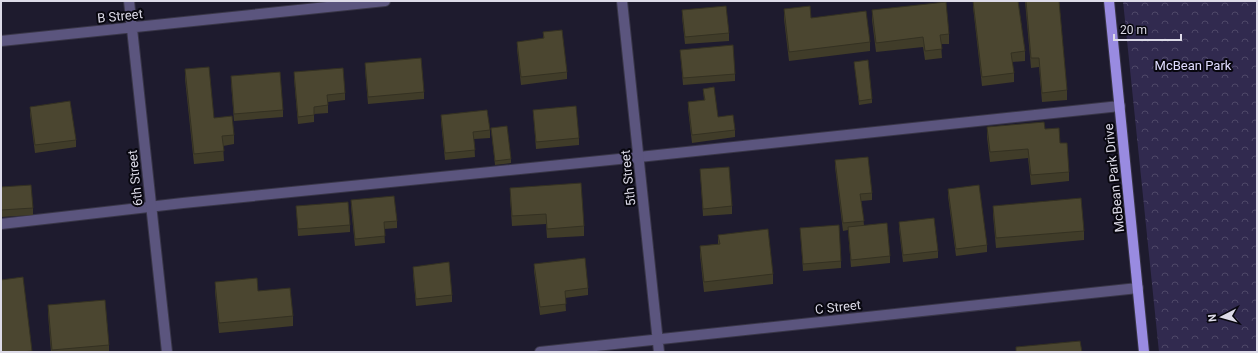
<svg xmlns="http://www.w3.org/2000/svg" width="1258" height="353" viewBox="0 0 1258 353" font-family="Roboto,sans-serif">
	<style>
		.forest { fill: url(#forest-crowns) }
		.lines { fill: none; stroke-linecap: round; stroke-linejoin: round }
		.lane-casing { stroke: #393648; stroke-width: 12 }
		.street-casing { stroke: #393648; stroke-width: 12 }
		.primary-casing { stroke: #393648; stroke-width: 12 }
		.lane { stroke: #5b557e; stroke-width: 10 }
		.street { stroke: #5b557e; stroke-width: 10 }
		.primary { stroke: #998be1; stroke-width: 10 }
		.wall { fill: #403c29 }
		.building { fill: #4b4630; stroke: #343122 }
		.labels { text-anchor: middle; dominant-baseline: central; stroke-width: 4; stroke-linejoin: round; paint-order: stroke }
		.street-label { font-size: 13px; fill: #dddbe8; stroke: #08070f }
		.park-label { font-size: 13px; fill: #e0dcff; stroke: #08070f }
	</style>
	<defs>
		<pattern id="forest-crowns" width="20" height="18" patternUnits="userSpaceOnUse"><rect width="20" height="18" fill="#312a4f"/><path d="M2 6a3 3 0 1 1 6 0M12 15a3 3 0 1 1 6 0" fill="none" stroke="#4e4868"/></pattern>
	</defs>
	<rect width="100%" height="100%" fill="#1e1b2e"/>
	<!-- forest -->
	<path class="forest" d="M1123,1H1257V352H1159Z"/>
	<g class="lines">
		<!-- lane casing -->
		<g class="lane-casing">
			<path id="lane" d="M1,224L183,203L639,157L1120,106"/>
		</g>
		<!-- street casing -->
		<g class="street-casing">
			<path id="street" d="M129,1L167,352
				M622,1L659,352
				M1,41L385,1
				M540,352L1138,288"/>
		</g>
		<!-- primary casing -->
		<g class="primary-casing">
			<path id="primary" d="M1109,1L1144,352"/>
		</g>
		<!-- lane -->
		<use href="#lane" class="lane"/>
		<!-- street -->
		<use href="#street" class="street"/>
		<!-- primary -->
		<use href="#primary" class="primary"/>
	</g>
	<!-- wall -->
	<path class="wall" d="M973,1H1018L1025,51V61L1012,62L1014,73V82L982,86L973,7Z
		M1025,1H1059L1067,90V100L1042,102L1039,67L1031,68Z
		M784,9L811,18L870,42V51L789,61L784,19Z
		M682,10L729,33V41L685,44L682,17Z
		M872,10L949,34V44H941L942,58L925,60L923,47L876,52L872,20Z
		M543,32L567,72V79L521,85L517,49V42L543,39Z
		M680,50L735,74V81L683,85Z
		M854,62L872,99V103L859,105Z
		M365,63L424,92V99L368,104L365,70Z
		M185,69L214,118L234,135V144L223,146L224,161L194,164L185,79Z
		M294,72L345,93V100L328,102V113L314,114V122L298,124L294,79Z
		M231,76L283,110V117L234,121L231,83Z
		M703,89L718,117L735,130V137L692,143L688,109V102L704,100Z
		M30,107L76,140V147L35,153L30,114Z
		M533,110L579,138V145L536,149Z
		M441,115L490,130V138L474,139L475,157L445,160L441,122Z
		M987,127L1045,129L1060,143L1069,172V181L1031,185L1028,158L990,162L987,137Z
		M491,128L511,159V163L495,165Z
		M835,160L872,193V200L861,201L864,225L890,256V263L851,267L848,230L843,231L835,167Z
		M700,169L732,206V214L703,216Z
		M1,182V187L33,208V215L1,217Z
		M510,188L584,226V236L547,238L546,224L512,226L510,197Z
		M948,189L987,245V252L956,256L948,196Z
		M351,200L397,221V228L384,229L385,243L355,246L351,207Z
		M296,206L350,225V232L298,236Z
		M993,206L1084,231V240L996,248L993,215Z
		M899,222L938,251V258L903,262L899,229Z
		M800,228L841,261V268L803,271Z
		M718,235L773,274V284L704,292L700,255V246L718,244Z
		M534,264L588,288V295L565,298L566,311L540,315L534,271Z
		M413,267L452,295V302L416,306L413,274Z
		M215,282L258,291L293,316V326L219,333L215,292Z
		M48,305L109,345V352H51L48,314Z"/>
	<!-- building -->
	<path class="building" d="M973,1H1018L1025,51L1011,53L1014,73L982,77Z
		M1026,1H1059L1067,90L1042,93L1039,58H1031Z
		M946,2L949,34L940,35L942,49L925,51L923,37L876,43L872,10Z
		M726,6L729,33L685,37L682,10Z
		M810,6L811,18L866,11L870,42L789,52L784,9Z
		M562,30L567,72L521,77L517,42L544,38L543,32Z
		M733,45L735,74L683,78L680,50Z
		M421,58L424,92L368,97L365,63Z
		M868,60L872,99L859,101L854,62Z
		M209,67L214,118L232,116L234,135L222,136L224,151L194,154L185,69Z
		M343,68L345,93L327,95L328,105L314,107V115L298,117L294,72Z
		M280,72L283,110L234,114L231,76Z
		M714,87L718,117L733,115L735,130L692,135L688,102L705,100L703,89Z
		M70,101L76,140L35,145L30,107Z
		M576,106L579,138L536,142L533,110Z
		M487,110L490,130L473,132L475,150L445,153L441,115Z
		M1044,122L1045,129L1059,128L1060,143H1067L1069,172L1031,175L1028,149L990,152L987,127Z
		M507,126L511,159L495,161L491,128Z
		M868,157L872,193L860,194L864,221L843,223L835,160Z
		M729,167L732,206L703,209L700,169Z
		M1,182V187L31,185L33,208L1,210Z
		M581,183L584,226L547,229L546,214L512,216L510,188Z
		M979,185L987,245L956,249L948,189Z
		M394,196L397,221L384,222L385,236L355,239L351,200Z
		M1081,198L1084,231L996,238L993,206Z
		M348,202L350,225L298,229L296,206Z
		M934,218L938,251L903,255L899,222Z
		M887,223L890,256L851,260L848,227Z
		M839,225L841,261L803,264L800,228Z
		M768,229L773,274L704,282L700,246L720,244L718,235Z
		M585,258L588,288L565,291L566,304L540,307L534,264Z
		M449,262L452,295L416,299L413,267Z
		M23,277L32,351L22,352H1V280Z
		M257,278L258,291L290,288L293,316L219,323L215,282Z
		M105,300L109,345L52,350L48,305Z
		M1080,341L1082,352H1016V347Z"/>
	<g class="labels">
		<!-- street labels -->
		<g class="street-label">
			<text transform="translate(120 16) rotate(-6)">B Street</text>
			<text transform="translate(135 178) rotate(-96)">6th Street</text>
			<text transform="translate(628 178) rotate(-96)">5th Street</text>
			<text transform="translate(1114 178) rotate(-96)">McBean Park Drive</text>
			<text transform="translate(838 307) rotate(-6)">C Street</text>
		</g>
		<!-- park labels -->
		<g class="park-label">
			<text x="1193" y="65">McBean Park</text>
		</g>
	</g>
	<!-- border -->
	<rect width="1258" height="353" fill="none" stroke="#dddbe8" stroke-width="4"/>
	<!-- north arrow -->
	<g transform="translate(1222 317) rotate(264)" stroke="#08070f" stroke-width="3" paint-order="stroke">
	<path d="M0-3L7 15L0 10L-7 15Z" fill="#dddbe8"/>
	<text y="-6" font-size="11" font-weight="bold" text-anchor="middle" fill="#dddbe8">N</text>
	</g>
	<!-- scale -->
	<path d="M1114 34v6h67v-6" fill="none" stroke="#dddbe8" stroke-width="2"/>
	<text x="1120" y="34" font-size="12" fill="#dddbe8" stroke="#08070f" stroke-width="3" paint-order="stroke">20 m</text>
</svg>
